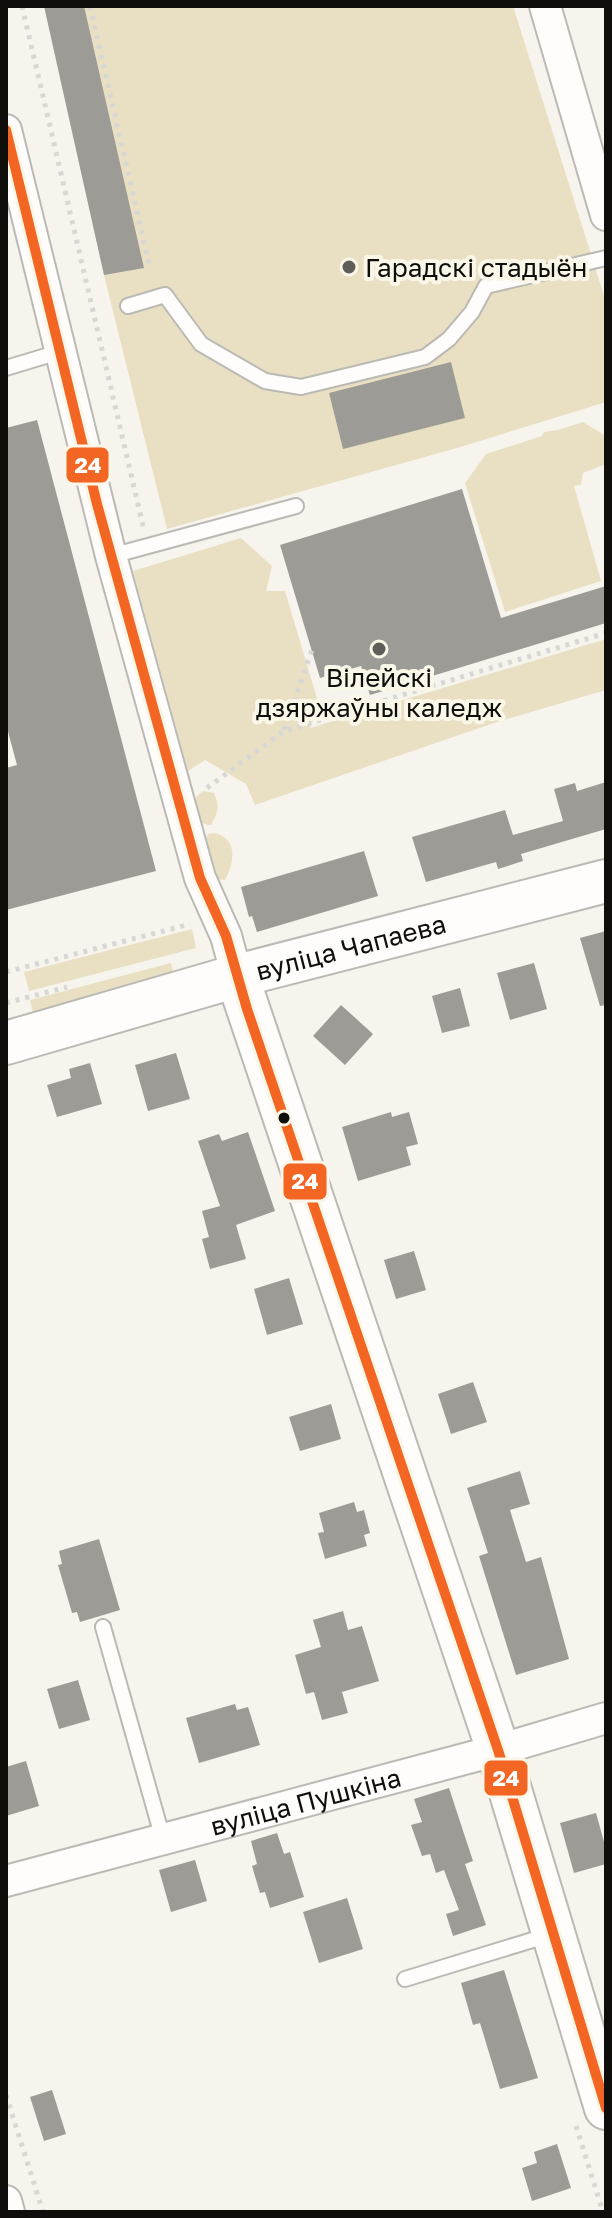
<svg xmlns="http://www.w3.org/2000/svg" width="612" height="2218" viewBox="0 0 612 2218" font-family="'Golos Text',sans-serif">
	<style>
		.green { fill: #e9e0c4 }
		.building { fill: #9d9b96 }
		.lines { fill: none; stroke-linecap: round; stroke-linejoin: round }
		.lane-casing { stroke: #bbb9b3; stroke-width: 18 }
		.street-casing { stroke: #bbb9b3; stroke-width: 34 }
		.secondary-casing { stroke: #bbb9b3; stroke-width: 46 }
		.path { stroke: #d7d7d5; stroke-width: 5; stroke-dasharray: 4 6; stroke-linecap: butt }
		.lane { stroke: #fefdfc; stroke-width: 14 }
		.street { stroke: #fefdfc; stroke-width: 30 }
		.secondary { stroke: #fefdfc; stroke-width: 42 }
		.bus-1-casing { stroke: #faf6e8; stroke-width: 16 }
		.bus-1 { stroke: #f26522; stroke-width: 10 }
		.poi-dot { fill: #605e59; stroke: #faf6e8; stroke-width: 3 }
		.bus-dot { fill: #100e0a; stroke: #faf6e8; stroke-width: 3 }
		.labels { text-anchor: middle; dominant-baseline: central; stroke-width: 8; stroke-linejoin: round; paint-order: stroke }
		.poi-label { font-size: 26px; fill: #100e0a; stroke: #faf6e8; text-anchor: start }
		.street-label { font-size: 26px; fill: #100e0a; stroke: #faf6e8 }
		.line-badge { stroke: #faf6e8; stroke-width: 3 }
		.badge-label { font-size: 22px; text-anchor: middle; font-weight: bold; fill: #fff }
	</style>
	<rect width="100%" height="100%" fill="#f6f4ec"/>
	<!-- green -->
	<path class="green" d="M44,6H513L606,302V402L457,448L167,529L104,275Z
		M583,422L606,436V464L583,473L581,485L574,486L601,581L505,612L465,483L486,454L542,436L544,432L558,430Z
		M241,538L272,566L266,591H285L319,705L310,728L606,639V690L497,722L255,805L246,784L205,760L188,771L133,571Z
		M203,791L214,793C220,806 218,813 211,825C191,824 187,802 203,791Z
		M214,833C239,838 234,864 225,880L217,879L203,848L208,834Z
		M192,929L196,948L29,991L24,972Z
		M171,963L174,976L33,1013L30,1000Z"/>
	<!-- building -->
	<path class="building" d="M44,6H84L144,268L104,275Z
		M451,362L465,418L343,449L329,393Z
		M37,420L156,871L6,910V768L17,765L6,724V428Z
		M462,489L501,618L606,586V623L370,695L361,666L320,678L280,545Z
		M606,782V829L521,854L523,861L498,869L496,862L426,882L412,837L505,810L513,835L563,821L554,789L575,783L577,791Z
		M364,851L378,896L257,932L252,916L249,917L241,887Z
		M606,931V1005L600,1006L580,938Z
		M534,963L547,1009L510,1020L497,973Z
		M460,988L470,1026L442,1033L432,996Z
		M341,1005L373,1034L345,1065L313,1036Z
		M176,1053L190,1099L148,1111L135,1065Z
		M90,1063L102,1104L57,1117L47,1085L71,1078L69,1069Z
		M391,1112L392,1117L409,1112L418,1144L406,1147L411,1165L358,1181L342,1127Z
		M248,1132L275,1211L236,1225L246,1259L210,1269L202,1239L209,1237L202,1211L220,1206L198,1141L219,1134L222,1141Z
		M414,1251L426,1290L396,1299L384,1260Z
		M289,1278L303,1324L267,1335L254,1289Z
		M473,1382L487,1422L451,1434L438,1394Z
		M331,1404L341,1439L300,1451L289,1417Z
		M520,1471L530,1504L510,1510L526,1562L541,1557L569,1659L516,1675L479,1556L488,1553L467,1488Z
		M354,1502L357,1512L364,1510L370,1533L364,1535L367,1546L325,1559L318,1533L324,1532L319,1513Z
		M99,1539L120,1610L80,1622L77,1612L72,1613L58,1565L62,1564L59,1551Z
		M343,1611L348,1630L362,1626L379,1681L342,1692L348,1713L322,1720L314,1692L306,1694L295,1655L321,1647L313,1620Z
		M78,1680L90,1720L59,1729L47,1689Z
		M235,1704L237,1710L248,1707L260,1745L199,1763L186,1718Z
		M26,1761L39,1806L6,1816V1767Z
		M449,1788L473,1861L465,1864L486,1925L453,1936L446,1914L459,1910L444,1870L436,1873L430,1854L422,1856L411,1825L422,1822L414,1799Z
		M596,1813L606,1849V1864L574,1873L560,1823Z
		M277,1833L284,1854L290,1852L304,1897L270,1908L265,1892L260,1893L252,1866L257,1864L251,1841Z
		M195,1860L207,1901L171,1912L159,1870Z
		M347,1898L363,1949L319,1963L303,1912Z
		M504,1970L538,2078L500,2089L480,2023L473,2025L461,1983Z
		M52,2090L66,2134L44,2141L30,2097Z
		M557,2144L571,2188L532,2201L522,2168L537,2163L534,2152Z"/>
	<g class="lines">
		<!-- lane casing -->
		<g class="lane-casing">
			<path id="lane" d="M128,306L165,295L201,344L265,381L301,387L425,357L449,339L472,312L486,286L606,258
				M6,368L59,352
				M111,556L296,506
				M103,1627L163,1839
				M405,1979L549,1935"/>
		</g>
		<!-- street casing -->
		<g class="street-casing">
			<g id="street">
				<path d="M545,6L606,215"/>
				<path d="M6,130L111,556L200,878L226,936L237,976"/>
				<path id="s1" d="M6,1881L498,1750L606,1718"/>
				<path d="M6,2201L9,2212"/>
			</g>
		</g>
		<!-- secondary casing -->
		<g class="secondary-casing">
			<g id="secondary">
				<path d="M237,976L498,1750L606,2108"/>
				<path id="s2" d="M6,1043L237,976L606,881"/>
			</g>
		</g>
		<!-- path -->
		<path class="path" d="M22,6L144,530
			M90,6L149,264
			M284,730L312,650
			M207,788L284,731L606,633
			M6,972L190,924
			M6,1003L67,987
			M6,2095L43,2212
			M576,2126L603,2212"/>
		<!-- lane -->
		<use href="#lane" class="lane"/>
		<!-- street -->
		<use href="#street" class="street"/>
		<!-- secondary -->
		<use href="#secondary" class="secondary"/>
		<!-- bus-1 casing -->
		<g class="bus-1-casing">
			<path id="bus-1" d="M6,130L97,504L200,878L226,936L247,1009L498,1750L606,2108"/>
		</g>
		<!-- bus-1 -->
		<use href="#bus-1" class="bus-1"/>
	</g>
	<!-- markers -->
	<g class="poi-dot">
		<circle cx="349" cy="267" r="8"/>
		<circle cx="379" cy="649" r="8"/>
	</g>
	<circle class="bus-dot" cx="284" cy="1118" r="7"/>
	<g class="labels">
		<!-- poi labels -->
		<g class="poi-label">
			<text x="365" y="267">Гарадскі стадыён</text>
			<text x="379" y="677" text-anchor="middle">Вілейскі<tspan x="379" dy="30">дзяржаўны каледж</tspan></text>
		</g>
		<!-- street labels -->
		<g class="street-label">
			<text stroke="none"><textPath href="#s2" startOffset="358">вуліца Чапаева</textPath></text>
			<text stroke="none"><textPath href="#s1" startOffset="310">вуліца Пушкіна</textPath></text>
		</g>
	</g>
	<g class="line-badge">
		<rect x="65" y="446" width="45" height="38" rx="8" fill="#f26522"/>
		<rect x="282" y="1162" width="46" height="39" rx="8" fill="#f26522"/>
		<rect x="483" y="1759" width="46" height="38" rx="8" fill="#f26522"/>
	</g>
	<g class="badge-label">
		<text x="88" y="473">24</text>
		<text x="305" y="1189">24</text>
		<text x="506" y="1786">24</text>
	</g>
	<!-- border -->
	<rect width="612" height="2218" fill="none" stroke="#100e0a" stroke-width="16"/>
</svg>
